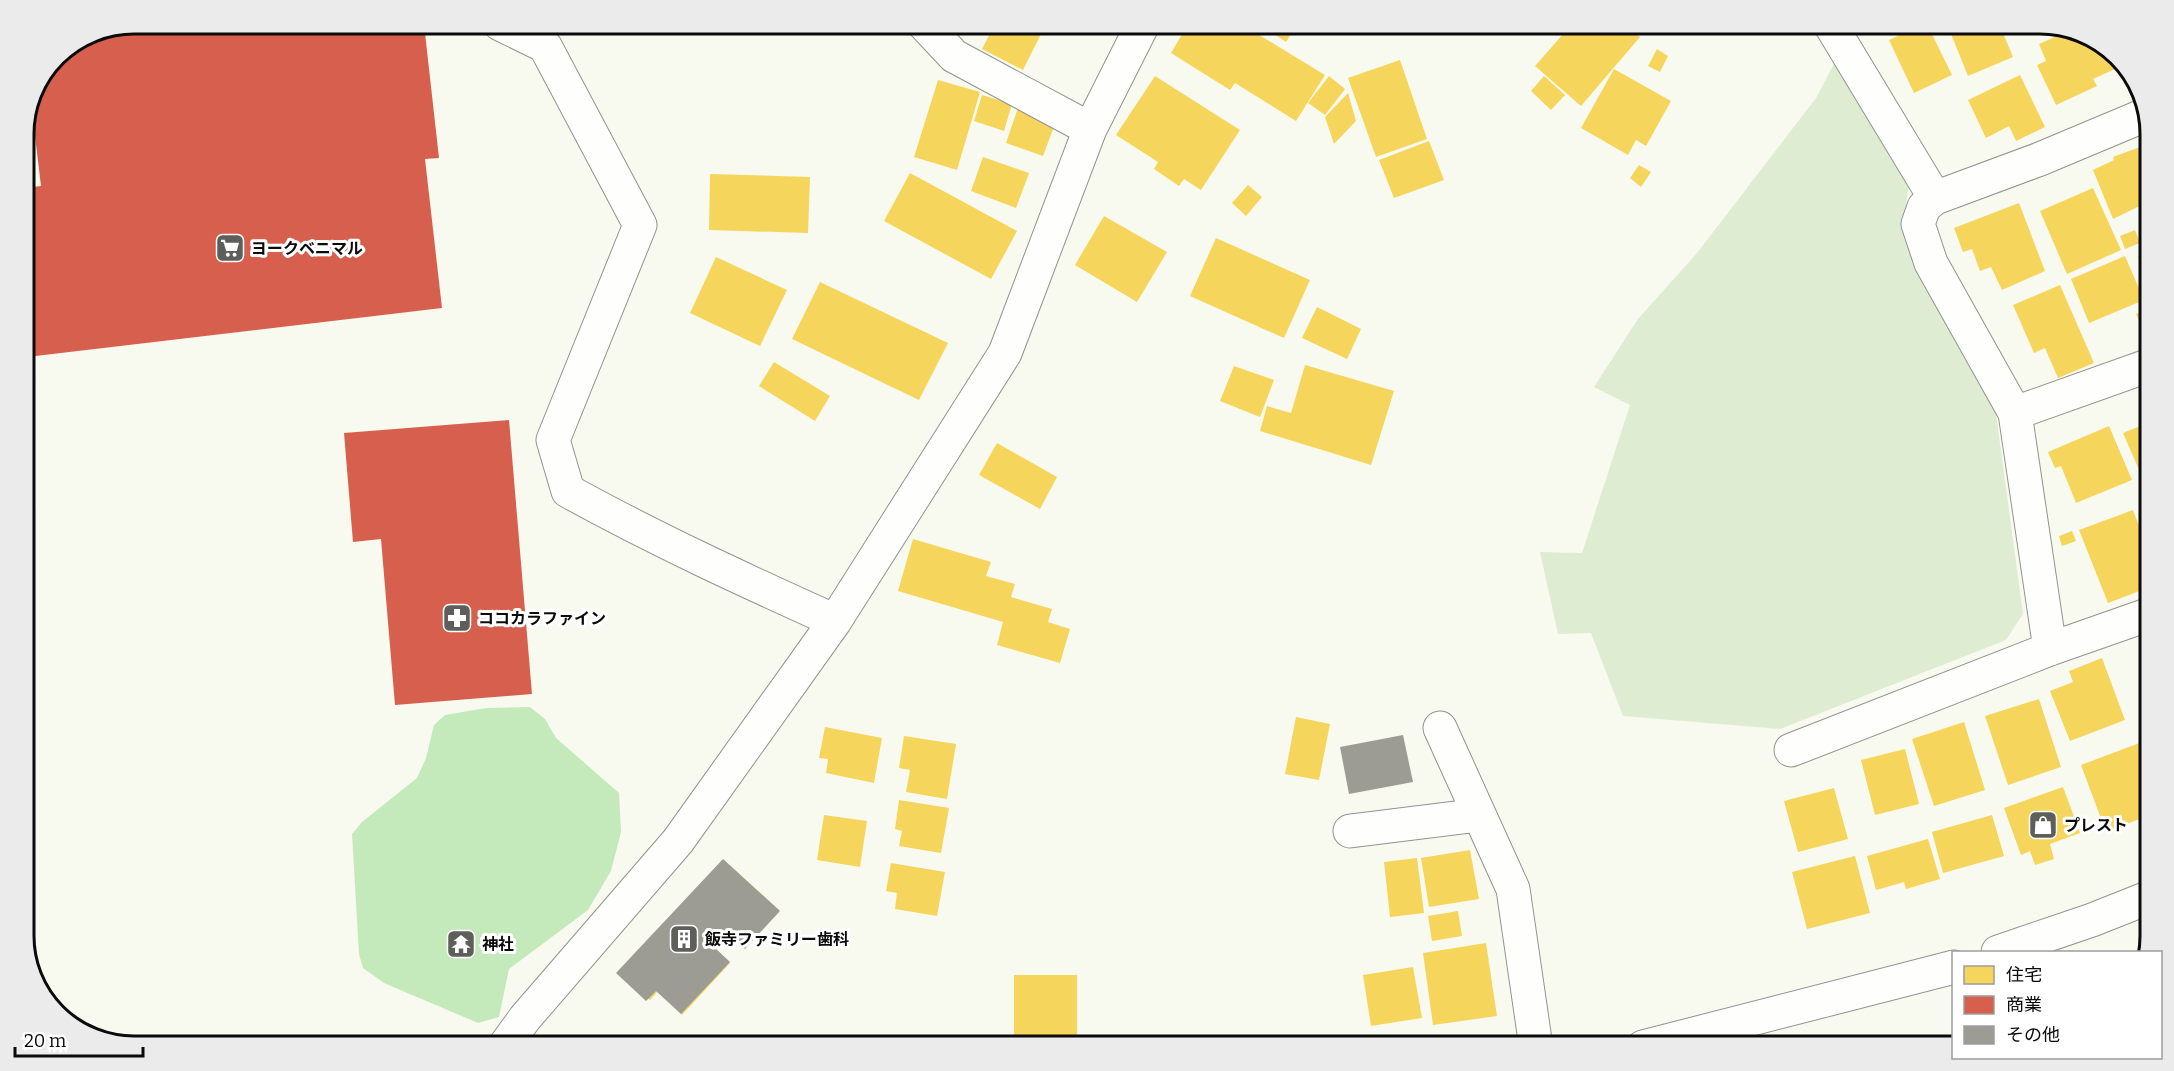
<svg xmlns="http://www.w3.org/2000/svg" width="2174" height="1071" font-family="Bitter,'Noto Sans JP',serif">
  <rect width="100%" height="100%" fill="#f8faef"/>
  <path fill="#c4eabb" d="M 530,707 L 545,719 L 556,738 L 619,793 L 621,832 L 611,871 L 588,910 L 509,969 L 499,1017 L 478,1023 L 384,983 L 363,968 L 359,954 L 352,834 L 362,822 L 417,778 L 426,758 L 434,725 L 445,715 L 486,708 Z"/>
  <path fill="#deecd2" d="M 1837,58 L 1909,185 L 1904,218 L 1995,406 L 2023,614 L 2006,640 L 1780,729 L 1623,716 L 1591,633 L 1558,634 L 1540,552 L 1582,553 L 1630,405 L 1594,387 L 1638,319 L 1697,253 L 1816,98 Z"/>
  <path fill="#f6d55c" d="M 995,24 L 1020,24 L 1041,34 L 1023,70 L 982,49 Z
    M 1173,24 L 1241,24 L 1325,75 L 1296,121 L 1235,83 L 1230,90 L 1171,53 L 1184,31 Z
    M 1259,24 L 1297,24 L 1286,42 Z
    M 1572,24 L 1625,24 L 1640,37 L 1581,106 L 1535,66 Z
    M 1923,24 L 1927,24 L 1952,75 L 1914,93 L 1889,40 Z
    M 1947,24 L 1989,24 L 1991,30 L 2000,26 L 2013,57 L 1968,76 Z
    M 2014,24 L 2037,24 L 2017,32 Z
    M 2068,31 L 2088,35 L 2122,66 L 2093,79 L 2097,86 L 2056,105 L 2037,65 L 2046,61 L 2039,44 Z
    M 1657,49 L 1668,56 L 1660,72 L 1648,66 Z
    M 1400,60 L 1427,139 L 1376,157 L 1348,78 Z
    M 1614,69 L 1671,101 L 1646,146 L 1636,140 L 1628,155 L 1581,128 Z
    M 2020,75 L 2045,127 L 2016,141 L 2009,126 L 1986,138 L 1968,100 Z
    M 1155,76 L 1240,130 L 1201,190 L 1184,179 L 1179,186 L 1154,169 L 1158,162 L 1116,135 Z
    M 1329,76 L 1345,89 L 1325,115 L 1308,103 Z
    M 1544,76 L 1565,95 L 1551,110 L 1531,91 Z
    M 938,80 L 980,92 L 957,170 L 914,157 Z
    M 1348,93 L 1356,121 L 1334,144 L 1325,117 Z
    M 982,95 L 1012,104 L 1004,131 L 974,121 Z
    M 1018,108 L 1056,121 L 1043,156 L 1006,143 Z
    M 1429,141 L 1444,180 L 1394,198 L 1379,160 Z
    M 2148,144 L 2150,148 L 2150,201 L 2113,219 L 2093,170 L 2114,160 L 2113,157 Z
    M 983,157 L 1029,173 L 1016,208 L 971,191 Z
    M 1639,165 L 1651,172 L 1641,187 L 1630,178 Z
    M 910,173 L 1017,231 L 991,279 L 884,221 Z
    M 710,174 L 810,177 L 808,233 L 709,230 Z
    M 1248,185 L 1262,197 L 1246,216 L 1232,203 Z
    M 2093,188 L 2121,250 L 2067,274 L 2040,211 Z
    M 2019,203 L 2045,271 L 2002,290 L 1991,267 L 1980,271 L 1972,249 L 1963,252 L 1954,228 Z
    M 1104,216 L 1167,252 L 1137,302 L 1075,265 Z
    M 2135,230 L 2140,243 L 2125,249 L 2120,236 Z
    M 1216,238 L 1310,280 L 1284,338 L 1190,296 Z
    M 2150,250 L 2150,281 L 2138,256 Z
    M 2125,256 L 2144,300 L 2089,323 L 2071,279 Z
    M 716,257 L 787,290 L 760,346 L 690,313 Z
    M 820,282 L 948,343 L 919,400 L 792,339 Z
    M 2060,285 L 2094,363 L 2058,378 L 2045,348 L 2034,353 L 2013,305 Z
    M 1317,307 L 1361,329 L 1347,359 L 1302,338 Z
    M 2146,309 L 2150,317 L 2150,326 L 2143,329 L 2136,314 Z
    M 774,362 L 830,396 L 815,421 L 759,386 Z
    M 1305,365 L 1394,391 L 1371,465 L 1260,431 L 1267,406 L 1291,413 Z
    M 1234,366 L 1274,380 L 1260,417 L 1220,401 Z
    M 2150,422 L 2150,495 L 2123,433 Z
    M 2109,426 L 2132,480 L 2076,503 L 2061,466 L 2055,468 L 2048,452 Z
    M 997,443 L 1057,477 L 1040,509 L 979,475 Z
    M 2133,510 L 2150,555 L 2150,587 L 2108,603 L 2079,530 Z
    M 2072,531 L 2076,541 L 2062,546 L 2059,536 Z
    M 913,539 L 991,562 L 986,576 L 1015,584 L 1011,597 L 1052,609 L 1048,622 L 1070,629 L 1060,663 L 997,645 L 1003,622 L 898,591 Z
    M 2102,658 L 2125,720 L 2070,741 L 2050,691 L 2073,682 L 2069,671 Z
    M 2150,661 L 2150,678 L 2144,664 Z
    M 2039,699 L 2061,767 L 2008,785 L 1985,716 Z
    M 1296,717 L 1330,724 L 1319,780 L 1285,774 Z
    M 1964,722 L 1985,790 L 1934,806 L 1912,739 Z
    M 825,727 L 882,738 L 874,783 L 826,773 L 828,759 L 819,758 Z
    M 904,736 L 956,744 L 947,799 L 906,792 L 910,770 L 899,768 Z
    M 2150,739 L 2150,815 L 2106,832 L 2081,765 Z
    M 1905,749 L 1919,804 L 1875,815 L 1861,760 Z
    M 2063,787 L 2080,833 L 2050,844 L 2054,859 L 2035,865 L 2030,851 L 2021,855 L 2004,808 Z
    M 1834,788 L 1848,839 L 1798,852 L 1784,801 Z
    M 899,800 L 949,808 L 941,853 L 899,846 L 902,831 L 895,829 Z
    M 824,815 L 867,821 L 860,867 L 817,860 Z
    M 1992,815 L 2004,856 L 1943,873 L 1932,832 Z
    M 1928,839 L 1940,879 L 1906,889 L 1904,882 L 1876,890 L 1867,856 Z
    M 1470,850 L 1479,899 L 1429,907 L 1421,858 Z
    M 1855,856 L 1870,913 L 1807,929 L 1792,872 Z
    M 1417,858 L 1424,913 L 1390,917 L 1384,862 Z
    M 724,860 L 779,910 L 744,949 L 729,934 L 715,949 L 730,963 L 682,1015 L 658,991 L 650,1000 L 620,973 Z
    M 891,863 L 945,872 L 937,916 L 895,909 L 897,893 L 886,891 Z
    M 1458,911 L 1462,936 L 1432,941 L 1428,916 Z
    M 1486,943 L 1497,1016 L 1433,1025 L 1423,953 Z
    M 1413,967 L 1422,1018 L 1371,1026 L 1363,975 Z
    M 1014,975 L 1077,975 L 1077,1045 L 1014,1045 Z"/>
  <path fill="#d6604d" d="M 135,24 L 424,24 L 439,158 L 425,159 L 442,308 L 27,357 L 24,334 L 24,188 L 41,186 L 32,111 L 57,56 L 93,32 Z
    M 509,420 L 532,694 L 395,705 L 381,539 L 353,542 L 344,433 Z"/>
  <path fill="#9c9c95" d="M 2150,510 L 2150,544 L 2139,514 Z
    M 1403,735 L 1413,782 L 1349,794 L 1340,747 Z
    M 723,859 L 780,911 L 745,949 L 726,932 L 713,946 L 730,962 L 681,1014 L 656,991 L 646,1001 L 616,973 Z"/>
  <g fill="none" stroke-linecap="round" stroke-linejoin="round">
    <g stroke="#92938e" stroke-width="35">
      <path id="minor" d="M 500,24 L 545,46 L 640,225 L 553,440 L 568,491 C 655,539 744,580 835,621
        M 924,24 L 954,56 L 1090,129
        M 1830,24 L 1935,198 L 1924,207 L 1918,224 L 1931,263 L 2015,413 L 2050,649
        M 1935,198 L 2040,159 L 2145,115
        M 2015,413 L 2150,365
        M 1440,728 L 1513,889 L 1536,1047
        M 1791,750 L 2050,649 L 2150,614
        M 1350,831 L 1479,815
        M 1998,952 L 2092,920 L 2150,897
        M 504,1047 L 525,1018 L 678,841 L 835,621 L 1005,353 L 1090,129 L 1143,24
        M 1643,1047 L 1954,967"/>
    </g>
    <use href="#minor" stroke="#fefefd" stroke-width="33"/>
  </g>
  <defs>
    <g id="supermarket-square" transform="scale(1.5)"><rect x="-9" y="-9" width="18" height="18" rx="4" fill="#5e5f5b" stroke="#fff"/><path d="M-6-5.5h2.5l.6 2H6L4.5 2H-2.5L-4.4-4H-6ZM-1.5 3.2a1.3 1.3 0 1 0 .1 0ZM3 3.2a1.3 1.3 0 1 0 .1 0Z" fill="#fff"/></g>
    <g id="pharmacy-square" transform="scale(1.5)"><rect x="-9" y="-9" width="18" height="18" rx="4" fill="#5e5f5b" stroke="#fff"/><path d="M-2-6h4v4h4v4h-4v4h-4v-4h-4v-4h4Z" fill="#fff"/></g>
    <g id="shop-square" transform="scale(1.5)"><rect x="-9" y="-9" width="18" height="18" rx="4" fill="#5e5f5b" stroke="#fff"/><path d="M-5-2.5h2.3a2.7 3.5 0 0 1 5.4 0H5L5.5 6h-11ZM-1.5-2.5h3a1.5 2.3 0 0 0-3 0Z" fill="#fff"/></g>
    <g id="building-square" transform="scale(1.5)"><rect x="-9" y="-9" width="18" height="18" rx="4" fill="#5e5f5b" stroke="#fff"/><path d="M-4-6H4V6H1V3H-1V6H-4ZM-2.5-4.3h1.7v1.8h-1.7ZM.8-4.3h1.7v1.8H.8ZM-2.5-1h1.7V.8h-1.7ZM.8-1h1.7V.8H.8Z" fill="#fff"/></g>
    <g id="temple-square" transform="scale(1.5)"><rect x="-9" y="-9" width="18" height="18" rx="4" fill="#5e5f5b" stroke="#fff"/><path d="M0-6L5-2H3V0L6.5 2.5H4V6H1.5V3h-3V6H-4V2.5H-6.5L-3 0V-2H-5Z" fill="#fff"/></g>
  </defs>
  <g fill-rule="evenodd">
    <use href="#supermarket-square" x="230" y="248"/>
    <use href="#pharmacy-square" x="457" y="618"/>
    <use href="#shop-square" x="2043" y="825"/>
    <use href="#building-square" x="684" y="939"/>
    <use href="#temple-square" x="461" y="944"/>
  </g>
  <g text-anchor="middle" stroke-width="6" stroke-linejoin="round" paint-order="stroke">
    <g font-size="16" font-weight="bold" fill="#0b0b0b" stroke="#fff" text-anchor="start">
      <text x="251" y="254">ヨークベニマル</text>
      <text x="478" y="624">ココカラファイン</text>
      <text x="2064" y="831">プレスト</text>
      <text x="705" y="945">飯寺ファミリー歯科</text>
      <text x="482" y="950">神社</text>
    </g>
  </g>
  <path d="M0 0H2174V1071H0ZM134 34H2040A100 100 0 0 1 2140 134V936A100 100 0 0 1 2040 1036H134A100 100 0 0 1 34 936V134A100 100 0 0 1 134 34Z" fill="#ebebeb" fill-rule="evenodd"/>
  <path fill="none" stroke="#0b0b0b" stroke-width="3" d="M134 34H2040A100 100 0 0 1 2140 134V936A100 100 0 0 1 2040 1036H134A100 100 0 0 1 34 936V134A100 100 0 0 1 134 34Z"/>
  <rect x="1952" y="951" width="210" height="108" fill="#ffffff" stroke="#9d9d9d" stroke-width="1.5"/>
  <rect x="1964" y="966" width="30" height="18" fill="#f6d55c" stroke="#9d9d9d" stroke-width="1.5"/>
  <text x="2006" y="981" font-size="18" fill="#0b0b0b">住宅</text>
  <rect x="1964" y="996" width="30" height="18" fill="#d6604d" stroke="#9d9d9d" stroke-width="1.5"/>
  <text x="2006" y="1011" font-size="18" fill="#0b0b0b">商業</text>
  <rect x="1964" y="1026" width="30" height="18" fill="#9c9c95" stroke="#9d9d9d" stroke-width="1.5"/>
  <text x="2006" y="1041" font-size="18" fill="#0b0b0b">その他</text>
  <path d="M15 1047v9h128v-9" fill="none" stroke="#0b0b0b" stroke-width="3"/>
  <text x="24" y="1047" font-size="18" fill="#0b0b0b" stroke="#ffffff" stroke-width="4.5" paint-order="stroke">20 m</text>
</svg>
